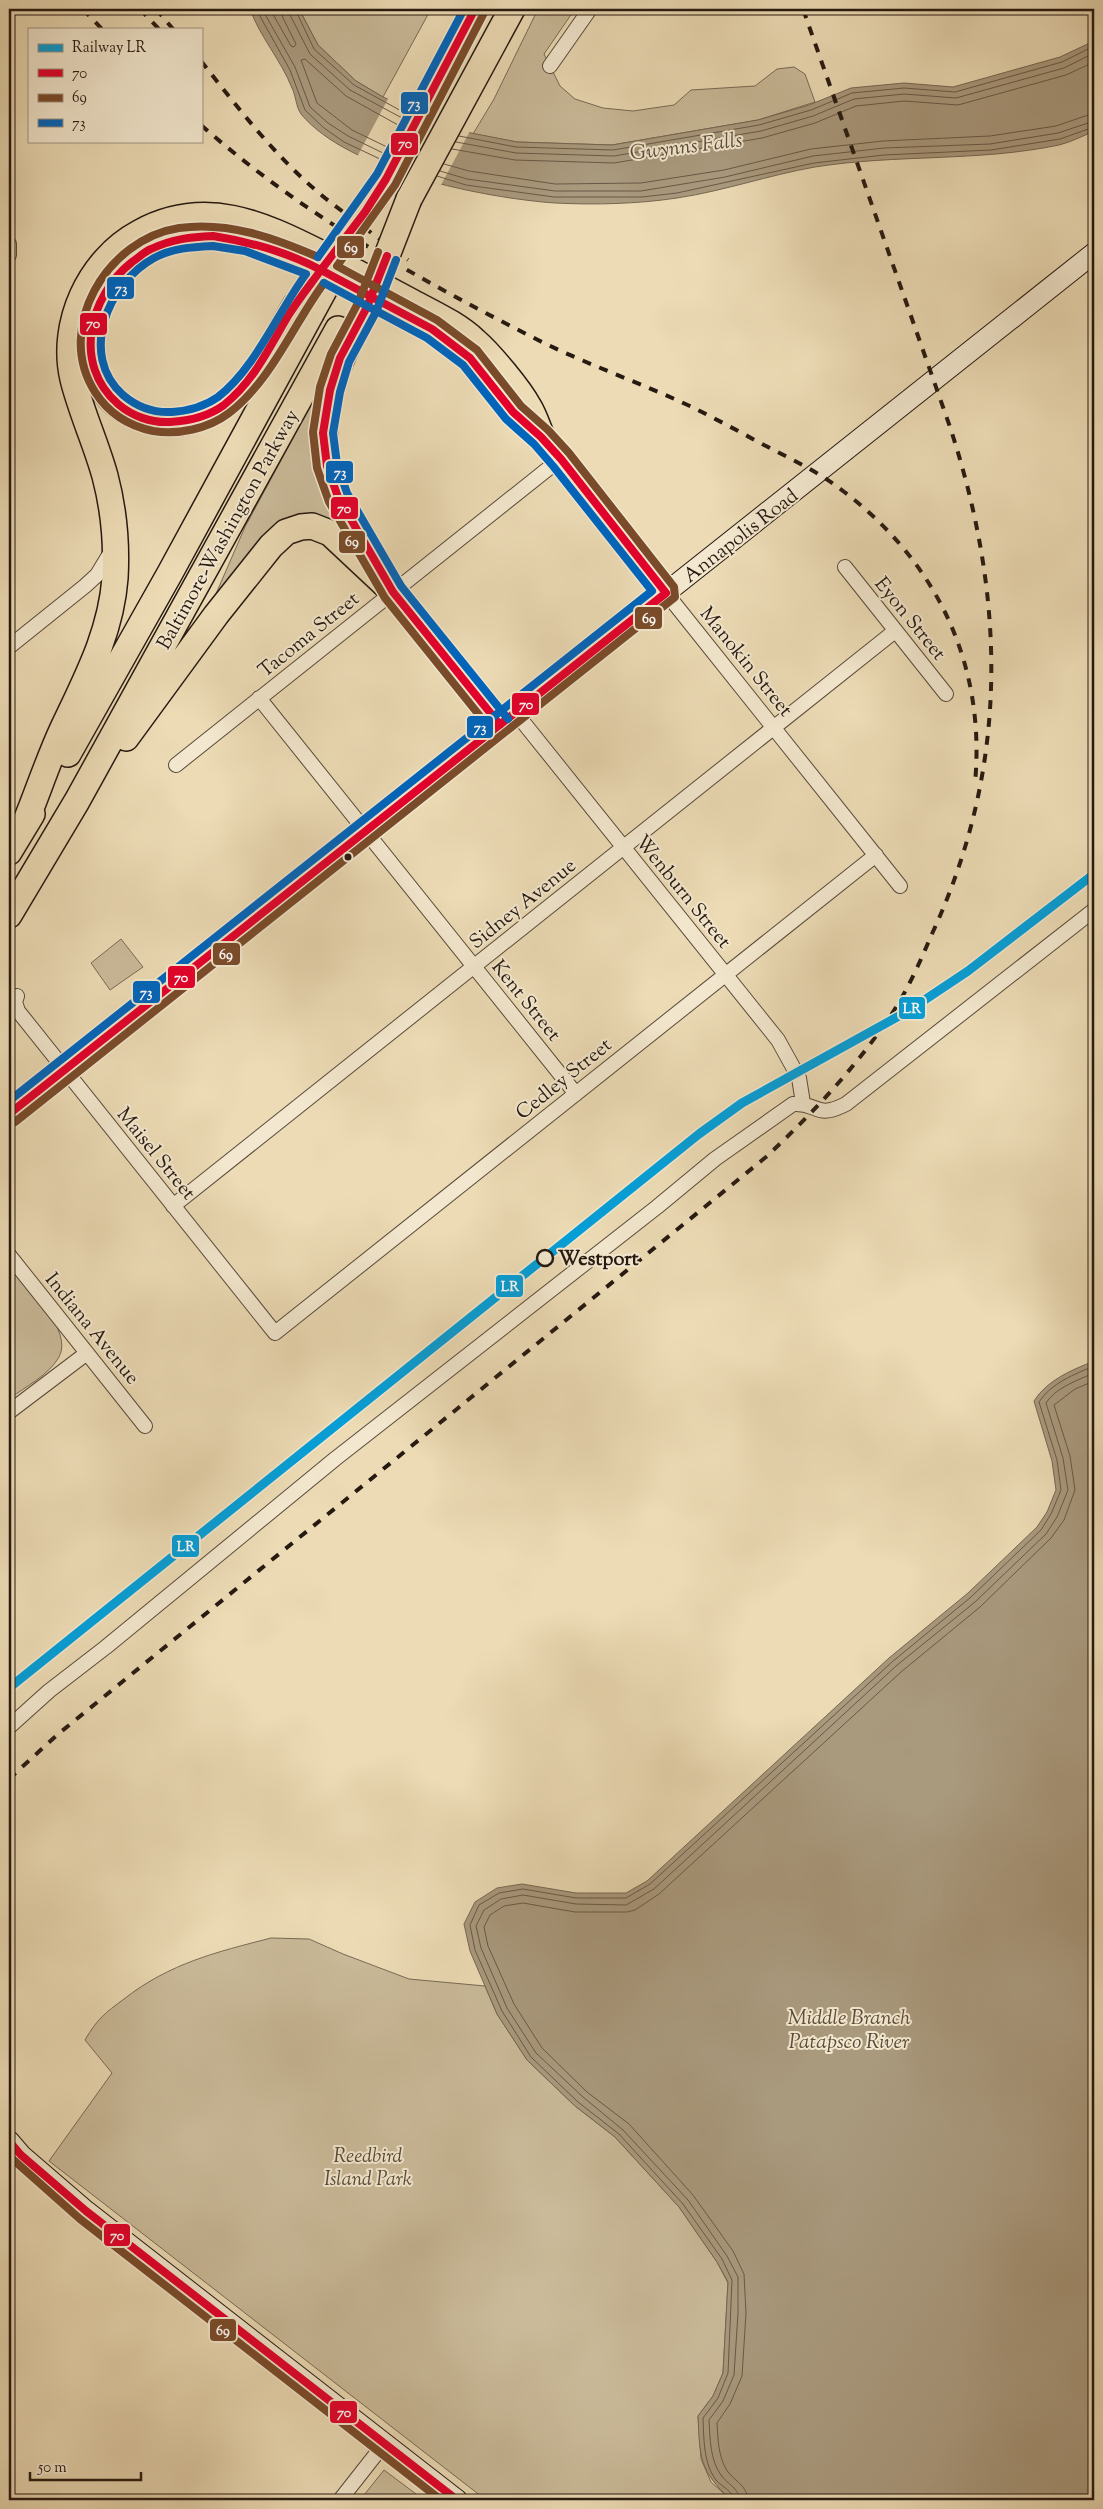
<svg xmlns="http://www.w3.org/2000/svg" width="1103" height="2509" font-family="'Sorts Mill Goudy',serif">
  <rect width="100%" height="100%" fill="#ecdbb5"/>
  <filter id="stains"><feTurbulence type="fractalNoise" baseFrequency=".004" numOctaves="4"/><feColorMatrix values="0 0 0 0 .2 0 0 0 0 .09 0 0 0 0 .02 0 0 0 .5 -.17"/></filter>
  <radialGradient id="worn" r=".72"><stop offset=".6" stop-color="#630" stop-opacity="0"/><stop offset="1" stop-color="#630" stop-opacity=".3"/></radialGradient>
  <path fill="#caba99" stroke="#786a55" d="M 299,9 L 431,9 L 383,97 L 356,81 L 318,45 Z
    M 538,9 L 575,9 L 544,54 L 560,86 L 575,99 L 603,108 L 633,111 L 674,105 L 691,90 L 755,86 L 777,69 L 794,67 L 805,74 L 815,102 L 758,120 L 612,145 L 517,142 L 473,134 L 494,99 Z
    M 326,377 L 318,405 L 354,538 L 317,517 L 215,596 L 245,527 Z
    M 121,939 L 143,967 L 110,990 L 91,963 Z
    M 9,1263 C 25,1284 74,1330 59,1357 C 49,1375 25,1387 9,1399 Z
    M 271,1938 L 309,1939 L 343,1954 L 409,1979 L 485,1986 L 497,2014 L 527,2060 L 575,2106 L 615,2137 L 679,2207 L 717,2262 L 728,2283 L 723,2373 L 713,2396 L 698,2416 L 701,2459 L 711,2482 L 731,2500 L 486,2500 L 49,2161 L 112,2073 L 85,2040 C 97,2019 105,2013 124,1999 C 170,1963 217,1952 271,1938 Z
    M 384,2470 L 424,2500 L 360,2500 Z"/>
  <path fill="#a9997d" stroke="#756652" d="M 250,9 L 299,9 L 318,45 L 356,81 L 383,97 L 456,130 L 517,142 L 612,145 L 758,120 L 809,105 L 851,88 L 904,83 L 953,87 L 1060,57 L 1094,41 L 1094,131 C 1083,136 1071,142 1059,145 C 978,162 896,154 815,167 C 769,175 724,191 677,198 C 637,204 595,205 555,203 C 484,198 348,171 301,114 C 296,107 296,96 292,88 C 281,60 260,37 250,9 Z
    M 1094,1361 L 1094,2500 L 731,2500 C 699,2470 700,2458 698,2416 L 713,2396 L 723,2373 L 728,2282 L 717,2262 L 679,2207 L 615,2137 L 575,2106 L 527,2060 L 497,2014 L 470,1951 L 464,1924 L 475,1902 L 497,1888 L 522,1884 L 576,1893 L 626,1893 L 647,1881 L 889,1658 L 968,1593 L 1037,1527 L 1047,1512 L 1056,1490 L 1052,1461 L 1034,1401 C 1047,1380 1072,1370 1094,1361 Z"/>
  <path fill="#ecdbb5" d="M 389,97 L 430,117 L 470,131 L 441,185 L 403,175 L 357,157 Z"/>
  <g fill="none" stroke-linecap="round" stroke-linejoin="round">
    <path stroke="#685947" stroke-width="1" d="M 256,9 L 290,70 L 305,110 L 324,128 L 344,142 L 380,159
      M 262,9 L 295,67 L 310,107 L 328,123 L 348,136 L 383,153
      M 270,9 L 291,46 L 294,47 L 296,44 L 283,18 L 281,9
      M 289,9 L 290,15 L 310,54 L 350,90 L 402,118
      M 295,9 L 314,49 L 354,85 L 405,113
      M 459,136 L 516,147 L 613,150 L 759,125 L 811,110 L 852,93 L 904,88 L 955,92 L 1062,62 L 1094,46
      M 456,142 L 516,153 L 614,156 L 761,131 L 813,116 L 854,99 L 904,94 L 956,98 L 1064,68 L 1094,53
      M 387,147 L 352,130 L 317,103 L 301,60 L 305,59 L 346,96 L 398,125
      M 452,149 L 515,160 L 614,163 L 762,138 L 815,123 L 856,106 L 904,101 L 958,105 L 1066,75 L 1094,62
      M 444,164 L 469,171 L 555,184 L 641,183 L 724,170 L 811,149 L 883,141 L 990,136 L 1056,126 L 1094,113
      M 440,171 L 467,179 L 555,191 L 641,191 L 725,177 L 813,156 L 884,148 L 990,144 L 1058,133 L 1094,121
      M 437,176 L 466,185 L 554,197 L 642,197 L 677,193 L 814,163 L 884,155 L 991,150 L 1060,139 L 1094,127
      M 734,2500 C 733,2491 722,2487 716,2480 C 703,2463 704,2438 703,2418 L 718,2398 L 728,2373 L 732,2280 L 722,2259 L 683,2204 L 619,2134 L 578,2102 L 531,2057 L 502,2011 L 475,1950 L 470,1925 L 479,1905 L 499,1893 L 523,1889 L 576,1898 L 626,1898 L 650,1884 L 892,1662 L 971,1597 L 1041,1530 L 1051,1514 L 1061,1490 L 1057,1460 L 1039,1402 C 1051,1383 1075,1374 1094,1366
      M 740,2500 C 739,2488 727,2484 721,2475 C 710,2460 710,2438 709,2420 L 723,2401 L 734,2375 L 738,2313 L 738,2277 L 727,2256 L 688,2200 L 623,2130 L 583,2097 L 536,2053 L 507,2008 L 481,1948 L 476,1926 L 484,1910 L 501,1899 L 523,1895 L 576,1904 L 626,1905 L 654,1889 L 896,1666 L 975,1602 L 1046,1534 L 1057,1517 L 1068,1490 L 1063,1458 L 1046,1403 C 1055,1388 1078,1380 1094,1373
      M 748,2500 C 747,2484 733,2481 726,2469 C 718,2454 718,2439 717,2423 L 730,2404 L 742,2376 L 746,2313 L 744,2274 L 733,2251 L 693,2195 L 629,2124 L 587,2092 L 542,2048 L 514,2004 L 488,1946 L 484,1927 L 490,1915 L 504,1906 L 523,1903 L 575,1912 L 627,1912 L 635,1910 L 659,1894 L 901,1672 L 980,1607 L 1051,1538 L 1064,1520 L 1075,1490 L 1070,1456 L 1054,1405 L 1075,1389 L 1094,1381"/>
    <g stroke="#584a3a" stroke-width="16">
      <path id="minor" d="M 550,66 L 590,9
        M 9,244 L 9,255
        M 845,567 L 946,694
        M 666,593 L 900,886
        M 9,647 L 85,586 L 97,575 L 111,552
        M 259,698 L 576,1094
        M 515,712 L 778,1040 L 799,1078 L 803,1103
        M 176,765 L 559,460
        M 17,996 L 15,1002 L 18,1011 L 275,1333 L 876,855
        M 173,1206 L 895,631
        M 9,1255 L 145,1426
        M 9,1412 L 87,1353
        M 9,1727 L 49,1691 L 106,1647 L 335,1459 L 657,1207 L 715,1159 L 793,1104 C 818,1102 815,1120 846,1104 L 1094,910
        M 340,2500 L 384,2444"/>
    </g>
    <g stroke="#584a3a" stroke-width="20">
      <path id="tertiary" d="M 543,439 L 666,593
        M 393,592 L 500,725"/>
    </g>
    <g stroke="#261911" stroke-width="22">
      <path id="secondary" d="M 9,1114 L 1094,253
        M 9,2141 L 21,2155 L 86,2211 L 457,2500"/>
    </g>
    <g stroke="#261911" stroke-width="28">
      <path id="motorway" d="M 375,198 L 475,9
        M 409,199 L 512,9
        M 292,257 C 262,246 232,234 200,235 C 90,235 42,402 158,422 C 187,427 217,414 237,394 C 262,369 278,335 295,306
        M 352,337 C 325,387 314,442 337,496 C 348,520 365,542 378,566
        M 126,738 L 216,615 L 271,546 L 286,532 L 301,527 L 312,526 L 330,533 L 393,592
        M 68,754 L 170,573 L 311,314
        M 23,828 C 37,795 48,760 63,728 C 86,679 111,633 115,578 C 117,543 114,510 105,476 C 96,443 81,412 73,379 C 60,324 89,260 139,233 C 204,197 261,223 322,254 C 352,270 382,286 412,302 C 434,314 457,324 475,341 C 491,355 519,389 529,407 C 535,417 538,428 543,439
        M 9,852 L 32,814
        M 9,915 L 77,801 L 338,329"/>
    </g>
    <use href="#minor" stroke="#f3e8cf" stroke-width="14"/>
    <use href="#tertiary" stroke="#f3e8cf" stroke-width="18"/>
    <use href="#secondary" stroke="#f3e8cf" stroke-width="20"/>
    <use href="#motorway" stroke="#ecdbb5" stroke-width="25"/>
    <path stroke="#261911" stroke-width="4" stroke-dasharray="9 9" stroke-linecap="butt" d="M 83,9 L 102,29
      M 140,9 L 159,29
      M 156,9 L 173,29
      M 201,61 C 239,109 277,159 325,198 C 352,219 380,239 408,260
      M 201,125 C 303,215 418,279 538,340 C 588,365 641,383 692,407 C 716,419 740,432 764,445 C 791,459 819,472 843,491 C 937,562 986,665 975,783
      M 9,1779 L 57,1735 L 766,1157 C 814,1112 857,1066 893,1012 C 908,989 920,962 931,936 C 1009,769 1007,601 950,427 L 803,9"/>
    <g stroke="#261911" stroke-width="28" stroke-linecap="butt">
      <path id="motorway-bridge" d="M 295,306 L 375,198
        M 311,314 L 329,281
        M 352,337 L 367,307 L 409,199"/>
    </g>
    <use href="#motorway-bridge" stroke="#ecdbb5" stroke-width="25"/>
    <g stroke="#f3e8cf" stroke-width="11">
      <path id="bus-1" d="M 213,236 C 251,242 287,252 321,270 C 310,285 298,300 288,316 C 269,348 254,381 224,405 C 209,416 189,421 170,422 C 151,423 132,416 118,404 C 72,364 89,296 132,262 C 138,258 144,252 151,249 C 172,239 191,237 213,236 Z
        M 387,256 L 367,307 L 340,358 L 330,390 L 323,433 L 327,466 L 338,497 L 393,592 L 500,725
        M 321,270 L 365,212 L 386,179 L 475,9
        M 9,1114 L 666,593 L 561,459 L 541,437 L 513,412 L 470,358 L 432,329 L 321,270
        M 9,2141 L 21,2155 L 86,2211 L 457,2500"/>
    </g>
    <g stroke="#f3e8cf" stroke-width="11">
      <path id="bus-2" d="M 378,252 L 358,303 L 331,354 L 320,387 L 313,432 L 317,468 L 329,502 L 385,598 L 492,731
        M 318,257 C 274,238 228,221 179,228 C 107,239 54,328 95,392 C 109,414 129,426 153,431 C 178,435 208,429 229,413 C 271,381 293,325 324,283
        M 15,1122 L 675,597 L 674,587 L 569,453 L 548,430 L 521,406 L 477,350 L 437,320 L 337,266 L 395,185 L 484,13
        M 9,2156 L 80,2219 L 441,2500"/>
    </g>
    <g stroke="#f3e8cf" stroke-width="11">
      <path id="bus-3" d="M 213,246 L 245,251 L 306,274 C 278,312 255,369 218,397 C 205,406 188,411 172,412 C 153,413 137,407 123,395 C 78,355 108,283 154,258 C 172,248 193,247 213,246 Z
        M 318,257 L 377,174 L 464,9
        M 396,260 L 376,312 L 349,362 L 340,392 L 333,433 L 337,464 L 347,493 L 401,586 L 508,719
        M 9,1101 L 652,591 L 553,466 L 534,444 L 506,419 L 463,365 L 427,338 L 324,283"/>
    </g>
    <use href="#bus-1" stroke="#e4002b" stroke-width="8"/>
    <use href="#bus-2" stroke="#7a4b2a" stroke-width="8"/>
    <use href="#bus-3" stroke="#0065bd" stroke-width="8"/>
    <g stroke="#f3e8cf" stroke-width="12">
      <path id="rail-1" d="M 9,1688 L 699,1134 L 742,1103 L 908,1011 L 968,971 L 1094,874"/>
    </g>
    <use href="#rail-1" stroke="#049fd9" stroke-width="9"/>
  </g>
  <circle fill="#261911" stroke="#f3e8cf" stroke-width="2" cx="348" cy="857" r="4.5"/>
  <circle fill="#f3e8cf" stroke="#261911" stroke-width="2.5" cx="545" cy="1258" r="8"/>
  <g text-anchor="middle" stroke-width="4" stroke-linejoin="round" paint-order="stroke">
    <g font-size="20" fill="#261911" stroke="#f3e8cf">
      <text transform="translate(227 529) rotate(-61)" y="7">Baltimore-Washington Parkway</text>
      <text transform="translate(740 535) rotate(-38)" y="7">Annapolis Road</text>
      <text transform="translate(911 618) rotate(51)" y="7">Eyon Street</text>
      <text transform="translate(308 634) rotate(-39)" y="7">Tacoma Street</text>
      <text transform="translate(747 661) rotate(51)" y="7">Manokin Street</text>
      <text transform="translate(684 891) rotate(51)" y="7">Wenburn Street</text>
      <text transform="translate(522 903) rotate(-39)" y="7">Sidney Avenue</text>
      <text transform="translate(527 1000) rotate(51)" y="7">Kent Street</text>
      <text transform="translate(563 1078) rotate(-39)" y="7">Cedley Street</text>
      <text transform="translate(157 1153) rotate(51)" y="7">Maisel Street</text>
      <text transform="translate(93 1328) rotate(51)" y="7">Indiana Avenue</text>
    </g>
    <g font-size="20" font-weight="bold" fill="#261911" stroke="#f3e8cf" text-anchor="start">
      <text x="558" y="1265">Westport</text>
    </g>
    <g font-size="20" font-style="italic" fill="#57493a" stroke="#f3e8cf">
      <text x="368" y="2162">Reedbird<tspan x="368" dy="23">Island Park</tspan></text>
    </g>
    <g font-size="21" font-style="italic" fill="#5a4c3c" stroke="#f3e8cf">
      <text transform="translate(686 146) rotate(-7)" y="7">Gwynns Falls</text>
      <text x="849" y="2024">Middle Branch<tspan x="849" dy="24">Patapsco River</tspan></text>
    </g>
  </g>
  <g stroke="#f3e8cf" stroke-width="2">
    <rect x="400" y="91" width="29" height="24" rx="5" fill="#0065bd"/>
    <rect x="390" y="132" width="29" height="24" rx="5" fill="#e4002b"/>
    <rect x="336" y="235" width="29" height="24" rx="5" fill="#7a4b2a"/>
    <rect x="106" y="276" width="29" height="24" rx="5" fill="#0065bd"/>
    <rect x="79" y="312" width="29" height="24" rx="5" fill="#e4002b"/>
    <rect x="325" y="460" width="29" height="24" rx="5" fill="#0065bd"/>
    <rect x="330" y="496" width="29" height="24" rx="5" fill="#e4002b"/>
    <rect x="338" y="530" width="28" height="24" rx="5" fill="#7a4b2a"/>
    <rect x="634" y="606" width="29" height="24" rx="5" fill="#7a4b2a"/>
    <rect x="511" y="692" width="29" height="24" rx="5" fill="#e4002b"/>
    <rect x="466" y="715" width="28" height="24" rx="5" fill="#0065bd"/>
    <rect x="212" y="942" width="29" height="24" rx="5" fill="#7a4b2a"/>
    <rect x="167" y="965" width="29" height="24" rx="5" fill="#e4002b"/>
    <rect x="132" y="980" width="29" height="24" rx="5" fill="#0065bd"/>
    <rect x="898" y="996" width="28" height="24" rx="5" fill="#049fd9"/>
    <rect x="495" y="1274" width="29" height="24" rx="5" fill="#049fd9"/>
    <rect x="171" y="1534" width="29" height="24" rx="5" fill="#049fd9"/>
    <rect x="103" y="2223" width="28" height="24" rx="5" fill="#e4002b"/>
    <rect x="209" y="2318" width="28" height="24" rx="5" fill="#7a4b2a"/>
    <rect x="329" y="2400" width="29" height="24" rx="5" fill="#e4002b"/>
  </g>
  <g font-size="14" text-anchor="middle" font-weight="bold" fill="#fff">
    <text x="414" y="108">73</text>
    <text x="405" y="148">70</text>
    <text x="351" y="252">69</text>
    <text x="121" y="293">73</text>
    <text x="93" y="328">70</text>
    <text x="340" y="477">73</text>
    <text x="344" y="513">70</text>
    <text x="352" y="546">69</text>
    <text x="649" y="623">69</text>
    <text x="526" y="709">70</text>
    <text x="480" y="732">73</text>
    <text x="226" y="959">69</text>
    <text x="181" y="982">70</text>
    <text x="146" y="997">73</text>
    <text x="912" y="1013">LR</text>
    <text x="510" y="1291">LR</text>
    <text x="186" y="1551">LR</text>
    <text x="117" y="2240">70</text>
    <text x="223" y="2335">69</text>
    <text x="344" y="2417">70</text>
  </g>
  <rect width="1103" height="2509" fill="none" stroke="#ecdbb5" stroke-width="30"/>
  <rect x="10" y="10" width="1083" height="2489" fill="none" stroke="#261911" stroke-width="2.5"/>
  <rect x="15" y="15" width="1073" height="2479" fill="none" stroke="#261911"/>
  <rect x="28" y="28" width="175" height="115" fill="#f3e8cf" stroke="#a19583"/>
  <rect x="38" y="44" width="25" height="8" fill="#049fd9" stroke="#a19583"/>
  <text x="72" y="52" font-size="15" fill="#261911">Railway LR</text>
  <rect x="38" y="69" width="25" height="8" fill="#e4002b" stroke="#a19583"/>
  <text x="72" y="78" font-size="15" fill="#261911">70</text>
  <rect x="38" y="94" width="25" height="8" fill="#7a4b2a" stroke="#a19583"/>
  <text x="72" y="102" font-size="15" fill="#261911">69</text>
  <rect x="38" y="119" width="25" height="8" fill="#0065bd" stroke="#a19583"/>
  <text x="72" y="128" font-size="15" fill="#261911">73</text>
  <path d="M30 2472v8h111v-8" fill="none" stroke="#261911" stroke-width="2.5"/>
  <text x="38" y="2472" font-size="15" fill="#261911" stroke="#f3e8cf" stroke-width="4" paint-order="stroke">50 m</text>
  <rect width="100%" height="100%" filter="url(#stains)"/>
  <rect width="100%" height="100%" fill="url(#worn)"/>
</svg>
